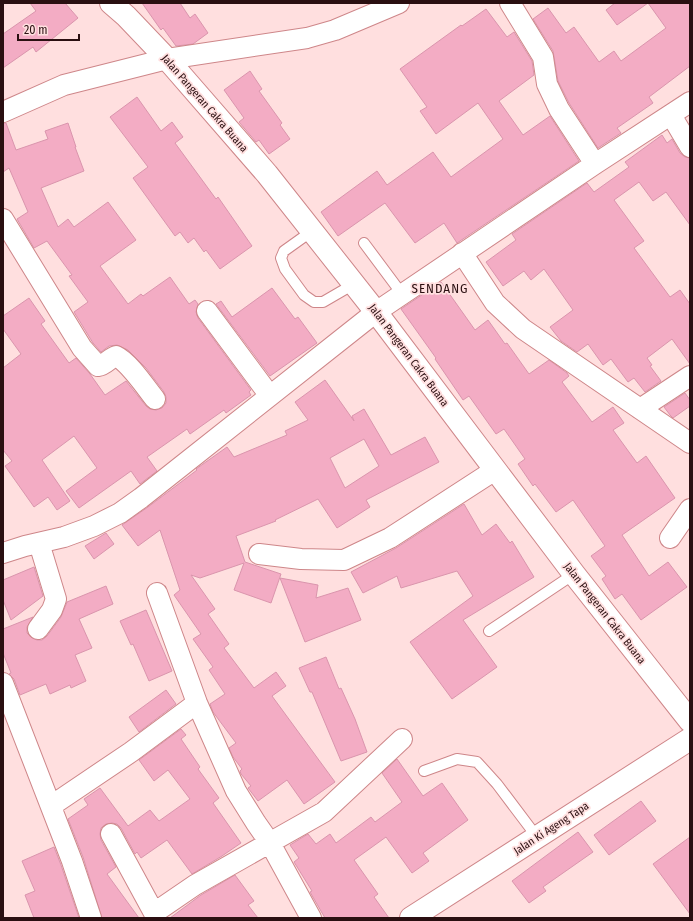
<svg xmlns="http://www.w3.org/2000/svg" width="693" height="921" font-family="'Fira Sans Condensed',sans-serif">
  <rect width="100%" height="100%" fill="#ffdfdf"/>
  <path fill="#f3acc4" stroke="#da95ad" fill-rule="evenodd" d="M 30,3 L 65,3 L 78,18 L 36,52 L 33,47 L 3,68 L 3,34 L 36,11 Z
    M 142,3 L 180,3 L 190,18 L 195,14 L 208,33 L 193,44 L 176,46 L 163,28 L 161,30 Z
    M 615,3 L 648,3 L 617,25 L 606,10 Z
    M 648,3 L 690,3 L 690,66 L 649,97 L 653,103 L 617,128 L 621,133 L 598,148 L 569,103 L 558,81 L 553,51 L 533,19 L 548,8 L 566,33 L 574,27 L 599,62 L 614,51 L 621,61 L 666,28 Z
    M 486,9 L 507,37 L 514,32 L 532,61 L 534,75 L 499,101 L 523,135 L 550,116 L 579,161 L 457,243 L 444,223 L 415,243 L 385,203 L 338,236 L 321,212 L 377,171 L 387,185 L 433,152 L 451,177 L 503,139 L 478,103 L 436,134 L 420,111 L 427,107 L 400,69 L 461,25 L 462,26 Z
    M 250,71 L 262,89 L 259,91 L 282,123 L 280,125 L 290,139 L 269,154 L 259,140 L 256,142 L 239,122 L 244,118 L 224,90 Z
    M 137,97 L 161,131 L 172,122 L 183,137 L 175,143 L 216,199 L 218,197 L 252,246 L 220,269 L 206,250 L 204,252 L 194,238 L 188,243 L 180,232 L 175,236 L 133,178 L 148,167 L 110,117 Z
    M 3,123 L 6,123 L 16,150 L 48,139 L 45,131 L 68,123 L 76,147 L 75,147 L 84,171 L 41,188 L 58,227 L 68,219 L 74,227 L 108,202 L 136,240 L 100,266 L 128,304 L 141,294 L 143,296 L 170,277 L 189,304 L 195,300 L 198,304 L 196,312 L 198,318 L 251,390 L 249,392 L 251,395 L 226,413 L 224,410 L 190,434 L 187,429 L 147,457 L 157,471 L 140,484 L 131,471 L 79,508 L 66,491 L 97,468 L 74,436 L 42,460 L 70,501 L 57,510 L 48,497 L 34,507 L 5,466 L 12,461 L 3,450 L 3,368 L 21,354 L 3,329 L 3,316 L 29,298 L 45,321 L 41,324 L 69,363 L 76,358 L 90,374 L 105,395 L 126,381 L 146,406 L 150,409 L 156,410 L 162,408 L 166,403 L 166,397 L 164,392 L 146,368 L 128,350 L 117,345 L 109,346 L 101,352 L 93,343 L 74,312 L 88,302 L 69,276 L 72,275 L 47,241 L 34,248 L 17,219 L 28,212 L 9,168 L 3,172 Z
    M 662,135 L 667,143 L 672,139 L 680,153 L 685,157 L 690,158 L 690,225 L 666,192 L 653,201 L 639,182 L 614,200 L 644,241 L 634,248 L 670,297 L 680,290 L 690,304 L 690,364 L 672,339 L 647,358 L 652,365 L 650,366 L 661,381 L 645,392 L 634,378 L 628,382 L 611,359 L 603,365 L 588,344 L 577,352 L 561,341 L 550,327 L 573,310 L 544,269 L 531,280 L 524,271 L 503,286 L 486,262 L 516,240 L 512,234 L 587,183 L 594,192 L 629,167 L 625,162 Z
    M 441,282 L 475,330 L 488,320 L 505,344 L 507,343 L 529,374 L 549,360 L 567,373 L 569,376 L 562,382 L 592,422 L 613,407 L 624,423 L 613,430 L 637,463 L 646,456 L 675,498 L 622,535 L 649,576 L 668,562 L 687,587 L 641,620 L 622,594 L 615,599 L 602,579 L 606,576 L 591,556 L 605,546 L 573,500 L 556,512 L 535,484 L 533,486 L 518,464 L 525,459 L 504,429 L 496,434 L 469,396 L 463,400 L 435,359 L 436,358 L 401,309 Z
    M 272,288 L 295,319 L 298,317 L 317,343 L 270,376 L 216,304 L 221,301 L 232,317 Z
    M 325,380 L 354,421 L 352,416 L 364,409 L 391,455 L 425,437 L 439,462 L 366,500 L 370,507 L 337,528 L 318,499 L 275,520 L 276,521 L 236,536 L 245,562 L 281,574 L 271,603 L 234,590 L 244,563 L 200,578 L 191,575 L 215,609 L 208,614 L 229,644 L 224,648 L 254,688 L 276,672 L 286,686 L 272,696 L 335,782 L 304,804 L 287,780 L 258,801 L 248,788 L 251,786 L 241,774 L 240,771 L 242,769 L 233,757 L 229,748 L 236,743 L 213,712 L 210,704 L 225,694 L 209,670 L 213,667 L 193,639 L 201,634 L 174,595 L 180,590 L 160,530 L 138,546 L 122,525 L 148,507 L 197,470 L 196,469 L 227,447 L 234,457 L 287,435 L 285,431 L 308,420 L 295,402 ZM 364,439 L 379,466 L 345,488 L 330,458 Z
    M 685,393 L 690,400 L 690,406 L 673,418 L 670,415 L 664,407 Z
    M 464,504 L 482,535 L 496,524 L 510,543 L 512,541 L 534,577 L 463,620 L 497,667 L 452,699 L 410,642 L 473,596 L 457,571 L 401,588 L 397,576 L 363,593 L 351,572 L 396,548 Z
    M 106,533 L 114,544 L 94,559 L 85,546 Z
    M 34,567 L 43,596 L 11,620 L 3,600 L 3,580 Z
    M 280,578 L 318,585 L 316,598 L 348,588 L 361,620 L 305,642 Z
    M 106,586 L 113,604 L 79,619 L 92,648 L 75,655 L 86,681 L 71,688 L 70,685 L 50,694 L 46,684 L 20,695 L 14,679 L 9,674 L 11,673 L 3,653 L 3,629 L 33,617 L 27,627 L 27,633 L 32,638 L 37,640 L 42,640 L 47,636 L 61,617 L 67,602 Z
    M 146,610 L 172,671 L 149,681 L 133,644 L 131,645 L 120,621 Z
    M 326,657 L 339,689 L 341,688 L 355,719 L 367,752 L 341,761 L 312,692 L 310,692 L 299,668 Z
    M 166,690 L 176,704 L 139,732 L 129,717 Z
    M 181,729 L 186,735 L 181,739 L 200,767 L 198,769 L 219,798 L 213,803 L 241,843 L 222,856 L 192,874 L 167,840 L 141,858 L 137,852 L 135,854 L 121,828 L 117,824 L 112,823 L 106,824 L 101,828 L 100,834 L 101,840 L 116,867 L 107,874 L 139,918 L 102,918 L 83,857 L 68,819 L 88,805 L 84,799 L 100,788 L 128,826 L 150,810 L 159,821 L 190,799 L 168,770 L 154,781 L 139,760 Z
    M 397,759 L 423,796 L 442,783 L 468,820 L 423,853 L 429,861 L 412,873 L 386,837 L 354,860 L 378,894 L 374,897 L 389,918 L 325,918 L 310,892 L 312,891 L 294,862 L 299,858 L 290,845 L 308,834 L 316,844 L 330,834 L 336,843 L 371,817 L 375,822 L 402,802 L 382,773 Z
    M 641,801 L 656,821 L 609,855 L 594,835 Z
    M 578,832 L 593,852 L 543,887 L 546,891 L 529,903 L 512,881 Z
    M 690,837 L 690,914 L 653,864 Z
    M 54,847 L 61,865 L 79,918 L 34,918 L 25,895 L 35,891 L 22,861 Z
    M 235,875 L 254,901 L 248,905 L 258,918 L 170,918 L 201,895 Z"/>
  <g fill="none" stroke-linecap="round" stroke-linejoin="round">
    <g stroke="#ce8689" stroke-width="12">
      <path id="lane" d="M 312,231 L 284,251 L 281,258 L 285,269 L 304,295 L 314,302 L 323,302 L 354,284
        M 364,243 L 402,294
        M 489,631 L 574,574
        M 424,771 L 457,759 L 477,762 L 497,784 L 537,837"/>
    </g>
    <g stroke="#ce8689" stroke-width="22">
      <path id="street" d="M 510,3 L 543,57 L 547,84 L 559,109 L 595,164
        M 3,112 L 64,85 L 167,59 L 307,38 L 335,30 L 399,3
        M 671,115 L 690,147
        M 3,219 L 82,348 L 98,366 C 106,365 109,358 116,356 C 129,362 146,388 155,399
        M 462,253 L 495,303 L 523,329 L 690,443
        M 207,311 L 270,396
        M 640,409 L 690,376
        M 670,538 L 690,509
        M 3,553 L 25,546 L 64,537 L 94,526 L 120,513 L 141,498 L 376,312 L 595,164 L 690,102
        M 259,554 L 301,559 L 344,560 L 390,538 L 495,470
        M 157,593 L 197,703 L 236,791 L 256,823 L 270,843 L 311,918
        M 38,629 L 52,610 L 56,599 L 39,543
        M 3,683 L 72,861 L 91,918
        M 51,806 L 131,752 L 197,703
        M 111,834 L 154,913 L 195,885 L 324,812 L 402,739"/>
    </g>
    <g stroke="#ce8689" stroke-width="24">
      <path id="secondary" d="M 411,918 L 690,739"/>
    </g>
    <g stroke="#ce8689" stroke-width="24">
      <path id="primary" d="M 111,3 L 126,16 L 167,59 L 267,174 L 376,312 L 574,574 L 690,721"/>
    </g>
    <use href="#lane" stroke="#fff" stroke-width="10"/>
    <use href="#street" stroke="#fff" stroke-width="20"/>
    <use href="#secondary" stroke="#fff" stroke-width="22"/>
    <use href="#primary" stroke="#fff" stroke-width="22"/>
  </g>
  <g text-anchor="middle" stroke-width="3.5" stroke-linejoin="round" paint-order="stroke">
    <g font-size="11" fill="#2a0f11" stroke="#ffdfdf">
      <text transform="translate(205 103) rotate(49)" y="4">Jalan Pangeran Cakra Buana</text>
      <text transform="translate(409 355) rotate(53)" y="4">Jalan Pangeran Cakra Buana</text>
      <text transform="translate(605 613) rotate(52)" y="4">Jalan Pangeran Cakra Buana</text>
      <text transform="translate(551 828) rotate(-33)" y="4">Jalan Ki Ageng Tapa</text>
    </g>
    <g font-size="13" letter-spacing="1" fill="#2a0f11" stroke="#ffdfdf">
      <text x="440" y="293">SENDANG</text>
    </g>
  </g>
  <rect width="693" height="921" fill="none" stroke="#2a0f11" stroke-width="8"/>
  <path d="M18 34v6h61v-6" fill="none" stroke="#2a0f11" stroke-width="2"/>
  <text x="24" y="34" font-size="12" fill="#2a0f11" stroke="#ffdfdf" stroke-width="3" paint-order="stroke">20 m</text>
</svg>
